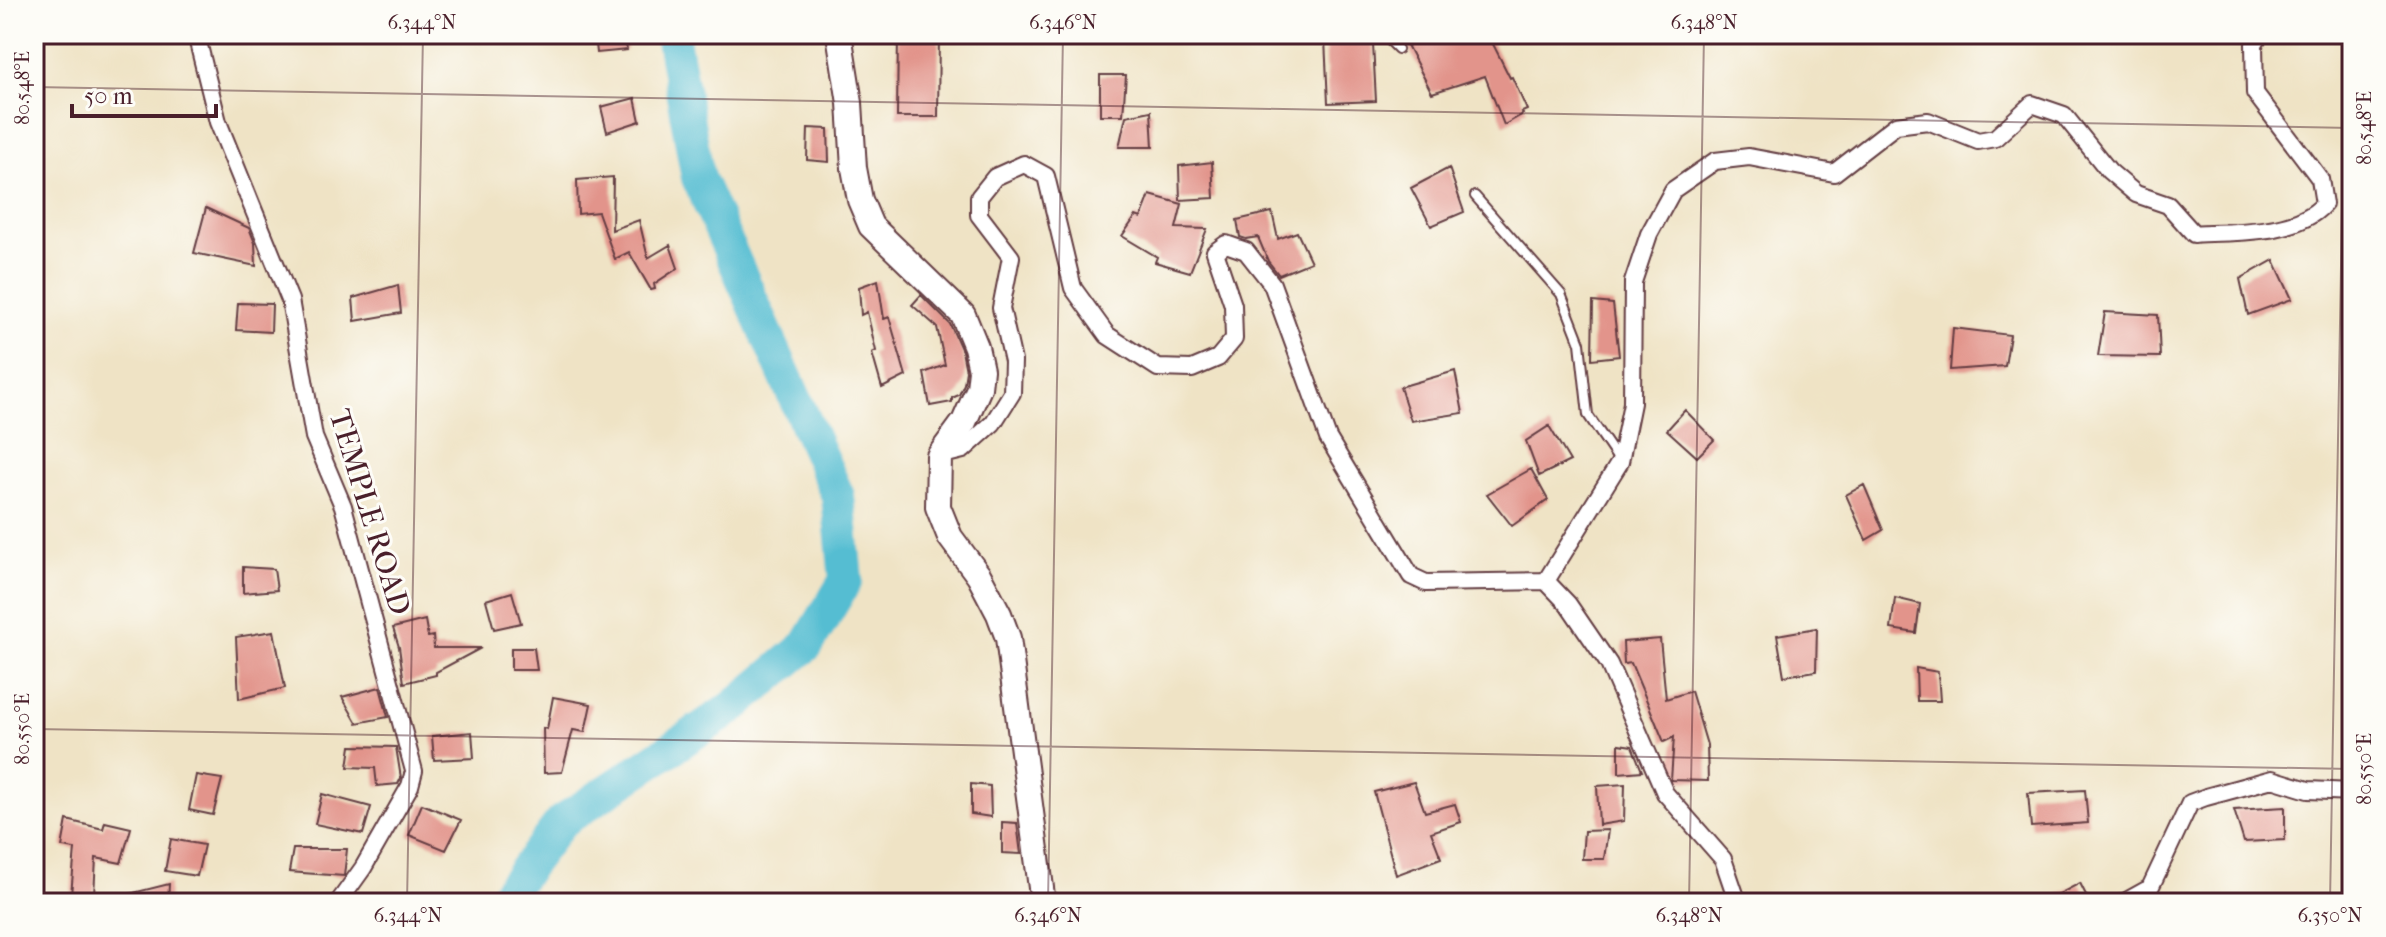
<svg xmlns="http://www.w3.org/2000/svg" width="2386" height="937" font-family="'IM FELL French Canon',serif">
  <rect width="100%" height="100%" fill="#fdfcf7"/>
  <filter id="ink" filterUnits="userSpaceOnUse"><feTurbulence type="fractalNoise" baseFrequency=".0125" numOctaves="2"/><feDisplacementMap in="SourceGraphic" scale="16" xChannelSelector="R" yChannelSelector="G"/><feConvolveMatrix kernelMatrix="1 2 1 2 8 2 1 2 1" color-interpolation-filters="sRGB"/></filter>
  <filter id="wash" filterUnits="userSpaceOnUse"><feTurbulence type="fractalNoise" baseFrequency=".006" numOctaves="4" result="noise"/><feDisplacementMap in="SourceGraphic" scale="32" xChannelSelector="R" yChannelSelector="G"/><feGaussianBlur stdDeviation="1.8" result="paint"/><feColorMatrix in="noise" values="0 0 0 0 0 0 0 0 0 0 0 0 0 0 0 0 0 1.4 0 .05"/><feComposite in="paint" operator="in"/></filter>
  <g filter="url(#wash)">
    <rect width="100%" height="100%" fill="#efe3c5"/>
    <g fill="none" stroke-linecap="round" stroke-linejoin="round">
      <path stroke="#55bdd2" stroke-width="34" d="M 500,903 L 561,822 L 732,708 L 807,645 L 846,580 L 838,496 L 698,178 L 672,34"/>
    </g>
    <g id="blocks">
      <path fill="#e2948b" d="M 595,34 L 624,34 L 627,50 L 597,53 Z
        M 898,34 L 939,34 L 938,117 L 897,117 Z
        M 1441,34 L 1488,34 L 1510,78 L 1512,77 L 1527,110 L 1522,112 L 1523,114 L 1504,125 L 1485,76 L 1432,93 L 1407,45 Z
        M 1325,39 L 1373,44 L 1376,101 L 1328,103 Z
        M 1100,75 L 1126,75 L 1123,115 L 1100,115 Z
        M 635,98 L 640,121 L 607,132 L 601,107 Z
        M 1151,111 L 1153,147 L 1119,147 L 1126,116 Z
        M 808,128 L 828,129 L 829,162 L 807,160 Z
        M 1212,162 L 1214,198 L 1180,200 L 1179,166 Z
        M 1449,168 L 1464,212 L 1431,226 L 1411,188 Z
        M 613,177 L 612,230 L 639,220 L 648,258 L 670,245 L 678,268 L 654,284 L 655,289 L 651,290 L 629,252 L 615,259 L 598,212 L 578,214 L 577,180 Z
        M 1150,195 L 1182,204 L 1176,228 L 1207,229 L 1190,272 L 1155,262 L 1157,257 L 1122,236 L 1136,216 L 1141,218 Z
        M 206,208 L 249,228 L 255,243 L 256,266 L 194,253 Z
        M 1272,212 L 1278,239 L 1297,232 L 1311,262 L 1279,275 L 1268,261 L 1258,237 L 1246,239 L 1240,237 L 1237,220 Z
        M 2274,260 L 2292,299 L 2248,315 L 2240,279 Z
        M 878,280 L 884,319 L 889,317 L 906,376 L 882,388 L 872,353 L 876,351 L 867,312 L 861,315 L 859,287 Z
        M 398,285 L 401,313 L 355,321 L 353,298 Z
        M 921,295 L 950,324 L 962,351 L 966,371 L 964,384 L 959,395 L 952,398 L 952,402 L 930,406 L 924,373 L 945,365 L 937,327 L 912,305 Z
        M 1593,302 L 1613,304 L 1619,356 L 1592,359 Z
        M 238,303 L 272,304 L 271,332 L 236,330 Z
        M 2105,312 L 2158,315 L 2160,357 L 2098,356 Z
        M 1953,328 L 2010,335 L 2005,366 L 1950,370 Z
        M 1455,371 L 1463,413 L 1411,421 L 1400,387 Z
        M 1685,410 L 1714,440 L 1697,457 L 1667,430 Z
        M 1549,426 L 1570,461 L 1539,476 L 1526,441 Z
        M 1531,469 L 1548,500 L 1512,526 L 1487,494 Z
        M 1864,485 L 1883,530 L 1866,540 L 1846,495 Z
        M 243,567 L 274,569 L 277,590 L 243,593 Z
        M 512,592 L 521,623 L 494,629 L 486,600 Z
        M 1895,598 L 1920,604 L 1916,633 L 1891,629 Z
        M 425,620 L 428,637 L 433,636 L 434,648 L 481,648 L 436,672 L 436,675 L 404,683 L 399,647 L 393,628 Z
        M 1817,628 L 1816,671 L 1784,676 L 1777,635 Z
        M 274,631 L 285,688 L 239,699 L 236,637 Z
        M 1660,639 L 1666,699 L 1691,691 L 1707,745 L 1708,781 L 1671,780 L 1674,737 L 1664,742 L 1631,663 L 1624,664 L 1623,642 Z
        M 511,648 L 534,648 L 537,670 L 511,670 Z
        M 1916,668 L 1938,672 L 1940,701 L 1917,701 Z
        M 380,687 L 388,717 L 357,723 L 342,697 Z
        M 553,697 L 591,704 L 585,732 L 573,730 L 562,772 L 544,773 L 543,728 L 547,729 Z
        M 472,732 L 474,758 L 434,760 L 432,736 Z
        M 1619,744 L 1632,746 L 1642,771 L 1619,773 Z
        M 351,746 L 396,747 L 401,778 L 398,784 L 377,786 L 375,768 L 348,767 Z
        M 196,775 L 222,779 L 213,815 L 189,810 Z
        M 1414,782 L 1425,812 L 1455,804 L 1461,822 L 1431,832 L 1441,858 L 1396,875 L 1374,792 Z
        M 971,784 L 990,786 L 991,817 L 971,814 Z
        M 1625,784 L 1624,821 L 1599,825 L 1597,786 Z
        M 2085,790 L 2088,823 L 2031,827 L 2028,793 Z
        M 322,794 L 371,807 L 363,834 L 315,824 Z
        M 422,804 L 461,820 L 446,850 L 409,835 Z
        M 2285,807 L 2285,840 L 2244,842 L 2234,810 Z
        M 67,820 L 103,829 L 105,822 L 131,828 L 121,863 L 96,858 L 94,895 L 71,895 L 75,849 L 62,847 Z
        M 1002,822 L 1017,823 L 1021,854 L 1002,853 Z
        M 1608,830 L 1604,859 L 1582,859 L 1584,831 Z
        M 171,839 L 204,845 L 197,876 L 165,871 Z
        M 293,849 L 347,849 L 344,876 L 289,872 Z
        M 2080,883 L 2090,903 L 2042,903 Z
        M 169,884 L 168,903 L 117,903 L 117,897 Z"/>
    </g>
  </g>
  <g filter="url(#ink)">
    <use href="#blocks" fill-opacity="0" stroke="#633c42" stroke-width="2"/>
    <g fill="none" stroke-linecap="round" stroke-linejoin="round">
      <g stroke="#633c42" stroke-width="12">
        <path id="service" d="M 1383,34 L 1398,49
          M 1475,196 L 1561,294 L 1580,343 L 1588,415 L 1620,462"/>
      </g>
      <g stroke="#633c42" stroke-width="20">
        <path id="minor" d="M 196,34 L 218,122 L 290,300 L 314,437 L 343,506 L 414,771 L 410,786 L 363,868 L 338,903
          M 939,456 L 963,450 L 993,423 L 1012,393 L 1013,361 L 1001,308 L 1011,257 L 979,215 L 979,197 L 995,177 L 1024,164 L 1046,176 L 1073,288 L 1107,335 L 1158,368 L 1192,369 L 1218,358 L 1234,339 L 1233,305 L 1215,252 L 1226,244 L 1246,251 L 1272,284 L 1328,438 L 1411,576 L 1426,583 L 1546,581 L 1568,604 L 1609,664 L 1665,793 L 1723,859 L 1738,903
          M 1546,581 L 1620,462 L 1632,403 L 1633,282 L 1649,234 L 1673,190 L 1715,161 L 1749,157 L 1834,173 L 1896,125 L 1928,121 L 1978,141 L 1995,138 L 2032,104 L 2064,115 L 2109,171 L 2136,194 L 2168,205 L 2194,234 C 2233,231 2296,236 2324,204 L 2320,179 L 2255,93 L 2254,44 L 2260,34
          M 2123,903 L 2150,888 L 2190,803 L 2206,797 L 2272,779 L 2308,790 L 2352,792"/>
      </g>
      <g stroke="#633c42" stroke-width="28">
        <path id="secondary" d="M 839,34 L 850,103 L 854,168 L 860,200 L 871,226 L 963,315 L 976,347 L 981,370 L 979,388 L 964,422 L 939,456 L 938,507 L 950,537 L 979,576 L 999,614 L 1008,638 L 1043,903"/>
      </g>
      <use href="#service" stroke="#fff" stroke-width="8"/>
      <use href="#minor" stroke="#fff" stroke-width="16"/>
      <use href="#secondary" stroke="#fff" stroke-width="24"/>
    </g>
  </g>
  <path fill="none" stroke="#4a1f2b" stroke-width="2" stroke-opacity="0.45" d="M 34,87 L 2352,128M 34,729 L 2352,769M 407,903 L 423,34M 1048,903 L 1063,34M 1689,903 L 1704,34M 2330,903 L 2345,34"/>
  <g text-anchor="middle" stroke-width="6" stroke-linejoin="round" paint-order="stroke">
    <g font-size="30" fill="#4a1f2b" stroke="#fdfcf7">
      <text transform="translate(370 512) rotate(73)" y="10">TEMPLE ROAD</text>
    </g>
  </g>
  <rect width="2386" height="937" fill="none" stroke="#fdfcf7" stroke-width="88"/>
  <path d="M72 104v12h144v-12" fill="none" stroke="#4a1f2b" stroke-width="4"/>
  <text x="84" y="104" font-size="24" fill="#4a1f2b" stroke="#fdfcf7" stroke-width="6" paint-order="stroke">50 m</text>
  <rect x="44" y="44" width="2298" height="849" fill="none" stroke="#4a1f2b" stroke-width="3"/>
  <g font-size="20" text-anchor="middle" fill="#4a1f2b">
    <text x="422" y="29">6.344°N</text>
    <text x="1063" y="29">6.346°N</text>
    <text x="1704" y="29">6.348°N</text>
    <text transform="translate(22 88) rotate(-90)" y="7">80.548°E</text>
    <text transform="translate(2364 128) rotate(-90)" y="7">80.548°E</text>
    <text transform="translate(22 729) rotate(-90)" y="7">80.550°E</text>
    <text transform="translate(2364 769) rotate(-90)" y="7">80.550°E</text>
    <text x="408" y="922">6.344°N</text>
    <text x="1048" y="922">6.346°N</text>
    <text x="1689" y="922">6.348°N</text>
    <text x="2330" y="922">6.350°N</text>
  </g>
</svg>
